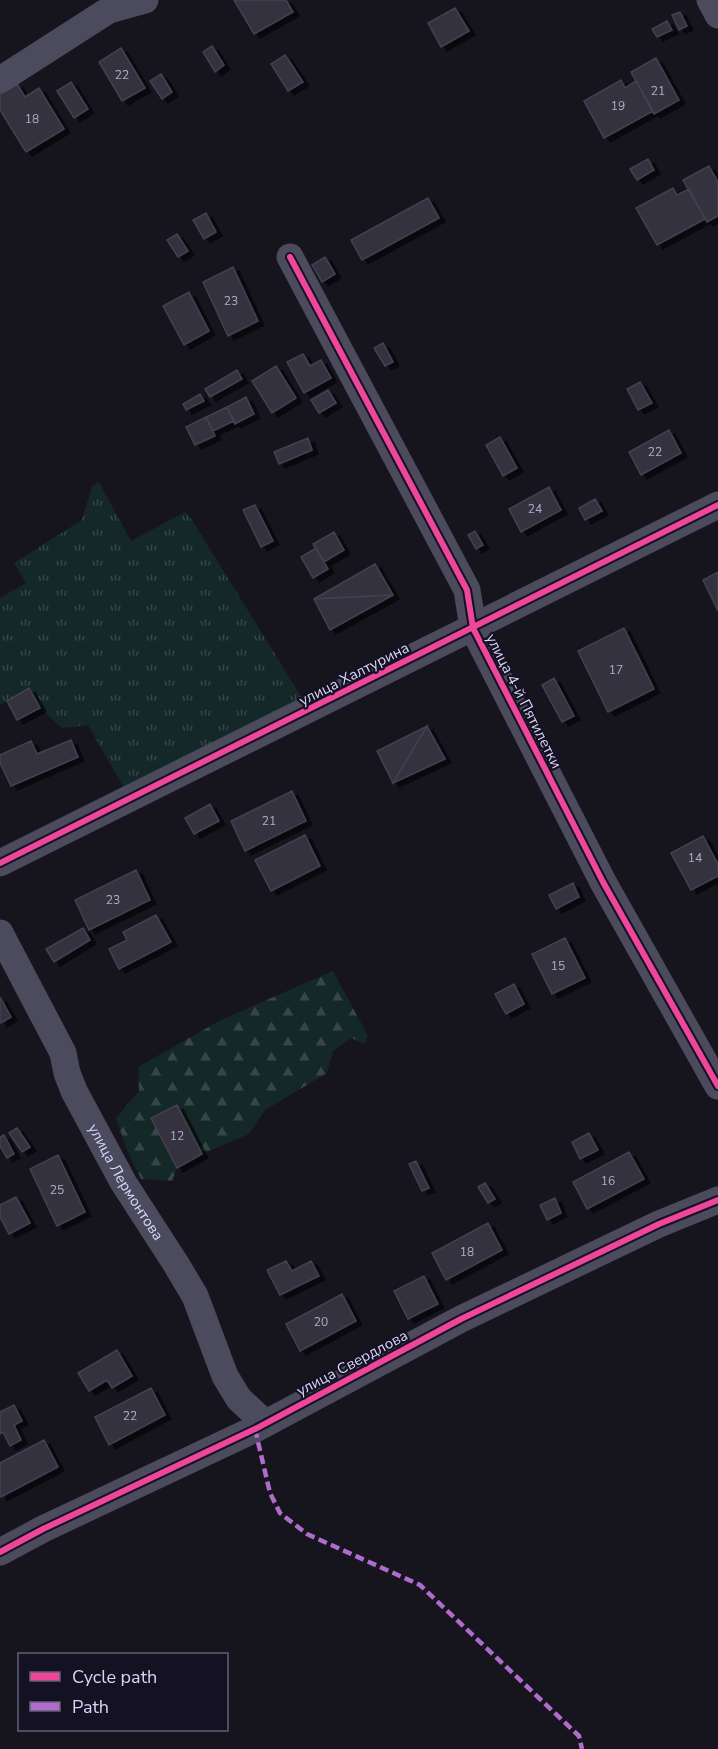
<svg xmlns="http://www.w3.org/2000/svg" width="718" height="1749" font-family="'Nunito Sans',sans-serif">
  <defs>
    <pattern id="grass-tufts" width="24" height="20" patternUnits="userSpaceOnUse" patternTransform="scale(1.5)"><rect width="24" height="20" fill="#142828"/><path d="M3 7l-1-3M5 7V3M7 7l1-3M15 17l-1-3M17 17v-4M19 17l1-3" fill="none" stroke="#364648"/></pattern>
    <pattern id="forest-firs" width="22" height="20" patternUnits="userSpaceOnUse" patternTransform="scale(1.5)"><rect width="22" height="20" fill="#142828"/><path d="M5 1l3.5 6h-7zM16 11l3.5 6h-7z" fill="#364648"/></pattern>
    <filter id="shadow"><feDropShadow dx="6" dy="4" stdDeviation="0" flood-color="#0009"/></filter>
  </defs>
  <rect width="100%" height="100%" fill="#16151e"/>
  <path fill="url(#grass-tufts)" d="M 99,482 L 131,541 L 185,512 L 192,520 L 302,698 L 124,788 L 88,725 L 62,728 L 40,708 L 29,688 L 0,705 L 0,598 L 26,583 L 14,563 L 82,520 L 92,486 Z"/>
  <path fill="url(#forest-firs)" d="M 333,971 L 368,1036 L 364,1044 L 351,1038 L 333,1051 L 327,1073 L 265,1110 L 249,1134 L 202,1154 L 177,1105 L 177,1168 L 172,1181 L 141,1179 L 126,1148 L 116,1118 L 139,1091 L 138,1067 L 221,1020 Z"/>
  <path fill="#343340" stroke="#434051" stroke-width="1.5" filter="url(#shadow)" d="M 234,0 L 286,0 L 293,12 L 254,34 Z
    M 455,8 L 469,31 L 441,47 L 428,23 Z
    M 680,12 L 687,26 L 679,30 L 672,15 Z
    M 667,21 L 672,30 L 657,37 L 652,29 Z
    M 212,46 L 224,65 L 215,72 L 203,52 Z
    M 121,48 L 145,88 L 122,101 L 99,62 Z
    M 285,55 L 303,82 L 288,91 L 271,64 Z
    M 656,58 L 679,100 L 654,114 L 631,72 Z
    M 161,74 L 172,92 L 162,99 L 150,81 Z
    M 621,80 L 625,88 L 636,81 L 653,111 L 604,138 L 584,101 Z
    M 71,82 L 88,109 L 74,118 L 57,91 Z
    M 17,84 L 25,97 L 39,88 L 64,129 L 26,152 L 0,110 L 0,94 Z
    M 648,159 L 654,170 L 637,180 L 630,169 Z
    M 709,166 L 718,182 L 718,216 L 707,222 L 683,180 Z
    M 673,188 L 677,195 L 689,189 L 705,219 L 657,245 L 636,208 Z
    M 428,198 L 439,218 L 362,260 L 351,240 Z
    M 206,213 L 216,232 L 204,239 L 193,220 Z
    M 177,234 L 188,251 L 178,257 L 167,240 Z
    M 325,257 L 335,274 L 322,282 L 312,265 Z
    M 233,267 L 258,321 L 228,336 L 203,282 Z
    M 189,292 L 209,331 L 184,345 L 163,306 Z
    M 383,343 L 393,362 L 385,366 L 374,348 Z
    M 303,354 L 310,366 L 321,360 L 331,378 L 304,393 L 287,362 Z
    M 276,366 L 296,398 L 272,413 L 252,381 Z
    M 237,370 L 242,379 L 210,397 L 205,389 Z
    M 640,382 L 652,403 L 638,410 L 627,389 Z
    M 328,390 L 336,403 L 319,413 L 311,400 Z
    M 200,394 L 204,401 L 186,410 L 183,404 Z
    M 246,397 L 254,414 L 235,424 L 227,407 Z
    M 227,407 L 234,421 L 213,431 L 206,417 Z
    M 206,417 L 215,436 L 195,445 L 186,427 Z
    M 669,430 L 681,453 L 641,475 L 629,452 Z
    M 500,437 L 517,468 L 503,476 L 486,445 Z
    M 308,438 L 312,450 L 279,464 L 274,452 Z
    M 549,487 L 561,510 L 521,532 L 509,509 Z
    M 595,499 L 602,511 L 585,520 L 579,508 Z
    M 255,505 L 273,541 L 261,547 L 243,510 Z
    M 475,531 L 483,545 L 476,549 L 468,535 Z
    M 334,532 L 344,550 L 324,562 L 313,544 Z
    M 316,548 L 328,569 L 313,578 L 301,557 Z
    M 375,564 L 393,595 L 314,599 Z
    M 718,572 L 718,611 L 703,580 Z
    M 393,595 L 330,630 L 314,599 Z
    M 624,628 L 654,689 L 608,712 L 578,651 Z
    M 554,678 L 574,716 L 562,722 L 542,685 Z
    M 29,688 L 40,708 L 17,720 L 7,701 Z
    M 427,726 L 393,783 L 377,751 Z
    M 427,726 L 445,759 L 393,783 Z
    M 71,740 L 78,757 L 11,786 L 0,763 L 0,755 L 31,741 L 37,754 Z
    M 292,791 L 306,821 L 245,851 L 231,821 Z
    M 210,804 L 219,821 L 194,834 L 185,818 Z
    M 305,835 L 320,866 L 271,891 L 255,860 Z
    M 703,836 L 718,864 L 718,876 L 691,890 L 671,853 Z
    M 136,870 L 150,900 L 89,930 L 75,900 Z
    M 573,883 L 579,897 L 556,909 L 549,895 Z
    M 156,915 L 171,942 L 119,969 L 109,949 L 127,940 L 123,932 Z
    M 83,928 L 90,940 L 54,962 L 46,949 Z
    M 565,938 L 585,978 L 552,994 L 532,954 Z
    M 514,984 L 524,1004 L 506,1014 L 495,994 Z
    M 0,997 L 11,1017 L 1,1023 L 0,1021 Z
    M 177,1105 L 202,1154 L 177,1168 L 151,1118 Z
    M 17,1128 L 30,1147 L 22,1152 L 9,1133 Z
    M 589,1133 L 598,1150 L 580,1159 L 572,1142 Z
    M 4,1135 L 14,1154 L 7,1158 L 0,1146 L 0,1137 Z
    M 629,1152 L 644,1179 L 587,1209 L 573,1182 Z
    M 58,1155 L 85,1212 L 57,1226 L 30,1169 Z
    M 416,1161 L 429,1188 L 422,1191 L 409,1164 Z
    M 485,1183 L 495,1199 L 488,1203 L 478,1187 Z
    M 16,1197 L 30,1223 L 9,1234 L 0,1217 L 0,1205 Z
    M 555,1198 L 561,1213 L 547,1220 L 540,1205 Z
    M 488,1223 L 502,1250 L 446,1280 L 432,1253 Z
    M 286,1261 L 292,1271 L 311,1261 L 319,1276 L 280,1295 L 267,1270 Z
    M 424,1276 L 438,1304 L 408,1319 L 394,1291 Z
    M 342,1294 L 356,1321 L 300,1351 L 286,1324 Z
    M 117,1350 L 132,1376 L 112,1388 L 107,1380 L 89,1391 L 78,1373 Z
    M 151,1388 L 165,1415 L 109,1445 L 95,1417 Z
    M 14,1405 L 22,1421 L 14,1425 L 21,1440 L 10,1446 L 3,1432 L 0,1434 L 0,1412 Z
    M 44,1440 L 58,1467 L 1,1497 L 0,1494 L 0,1463 Z"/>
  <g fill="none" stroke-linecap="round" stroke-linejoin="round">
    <g stroke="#4b4b5d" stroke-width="27">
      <path d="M 710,0 L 718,15"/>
      <path d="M 0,80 L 109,10 L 145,0"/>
      <path d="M 290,257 L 467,590 L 473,628 L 603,882 L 718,1086"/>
      <path d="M 0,863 L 718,505"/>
      <path id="s1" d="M 0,933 L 63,1053 L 67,1073 L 74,1091 L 123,1182 L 176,1264 L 195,1296 L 225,1376 L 239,1399 L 265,1423"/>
      <path d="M 0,1552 L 43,1529 L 255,1429 L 461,1319 L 659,1224 L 718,1200"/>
    </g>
    <path stroke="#b06ccc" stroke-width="4.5" stroke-dasharray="9 4.5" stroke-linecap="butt" d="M 255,1429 L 270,1493 L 280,1513 L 307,1534 L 420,1585 L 579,1736 L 582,1749"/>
    <g stroke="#131122" stroke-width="10">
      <path id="cycleway" d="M 290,257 L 467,590 L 473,628 L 603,882 L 718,1086
        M 0,863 L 718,505
        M 0,1552 L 43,1529 L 255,1429 L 461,1319 L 659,1224 L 718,1200"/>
    </g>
    <use href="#cycleway" stroke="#ed469a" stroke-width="6"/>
  </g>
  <g text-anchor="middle" stroke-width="4.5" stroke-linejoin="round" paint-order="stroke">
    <g font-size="12" fill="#b0adcc">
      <text x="122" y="79">22</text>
      <text x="658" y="95">21</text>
      <text x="618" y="110">19</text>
      <text x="32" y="123">18</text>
      <text x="231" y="305">23</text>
      <text x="655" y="456">22</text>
      <text x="535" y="513">24</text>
      <text x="616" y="674">17</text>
      <text x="269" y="825">21</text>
      <text x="695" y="862">14</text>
      <text x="113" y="904">23</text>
      <text x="558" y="970">15</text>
      <text x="177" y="1140">12</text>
      <text x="608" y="1185">16</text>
      <text x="57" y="1194">25</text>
      <text x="467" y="1256">18</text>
      <text x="321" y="1326">20</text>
      <text x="130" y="1420">22</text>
    </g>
    <g font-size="15" fill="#d9d6fa" stroke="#131122">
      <text transform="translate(354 674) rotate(-27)" y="5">улица Халтурина</text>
      <text transform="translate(524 701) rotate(63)" y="5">улица 4-й Пятилетки</text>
      <text dy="5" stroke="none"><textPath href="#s1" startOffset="280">улица Лермонтова</textPath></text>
      <text transform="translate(352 1363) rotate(-28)" y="5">улица Свердлова</text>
    </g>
  </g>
  <rect x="18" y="1653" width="210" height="78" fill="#131122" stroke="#626078" stroke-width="1.5"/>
  <rect x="30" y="1672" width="30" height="9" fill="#ed469a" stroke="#626078" stroke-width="1.5"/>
  <text x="72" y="1683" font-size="18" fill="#d9d6fa">Cycle path</text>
  <rect x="30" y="1702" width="30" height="9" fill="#b06ccc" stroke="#626078" stroke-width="1.5"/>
  <text x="72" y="1713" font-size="18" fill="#d9d6fa">Path</text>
</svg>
